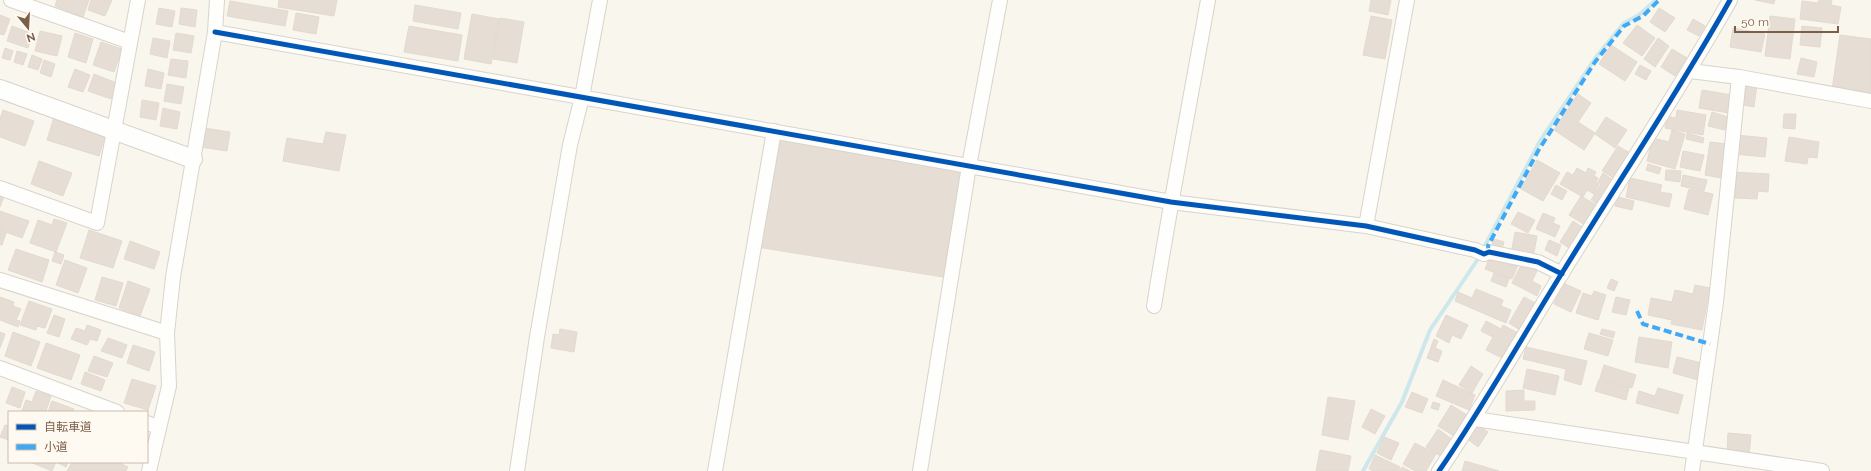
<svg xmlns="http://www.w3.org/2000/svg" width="1871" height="471" font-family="Raleway,'Noto Sans JP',sans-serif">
  <rect width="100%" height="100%" fill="#f9f6ee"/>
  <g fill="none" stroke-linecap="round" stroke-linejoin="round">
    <path stroke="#cde7eb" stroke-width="4" d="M 1363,471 L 1402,402 L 1430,330 L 1478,259 L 1540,141 L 1596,57 L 1624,23 L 1639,15 L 1656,0"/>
  </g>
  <path fill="#e6ded5" stroke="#e3d9cf" d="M 57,0 L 89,0 L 83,17 L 55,6 Z
    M 91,0 L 112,0 L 105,16 L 88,10 Z
    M 279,0 L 337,0 L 334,16 L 278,7 Z
    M 1371,0 L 1391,0 L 1388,15 L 1369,11 Z
    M 1755,0 L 1775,0 L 1774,4 Z
    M 1819,0 L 1832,0 L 1831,5 L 1841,7 L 1838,24 L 1800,19 L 1802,1 L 1818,3 Z
    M 230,1 L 288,11 L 285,26 L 227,16 Z
    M 415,5 L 461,13 L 458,29 L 413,21 Z
    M 159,8 L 175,11 L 172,27 L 156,24 Z
    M 181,8 L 197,10 L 195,27 L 179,24 Z
    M 1659,8 L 1675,18 L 1665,32 L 1650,22 Z
    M 296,13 L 319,17 L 316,34 L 293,30 Z
    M 472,14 L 499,19 L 491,64 L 464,59 Z
    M 0,15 L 10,19 L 4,35 L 0,34 Z
    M 1371,16 L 1392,20 L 1385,59 L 1363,55 Z
    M 1770,16 L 1795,19 L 1790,59 L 1765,56 Z
    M 500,18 L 524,22 L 517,63 L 493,59 Z
    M 1693,19 L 1705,26 L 1699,36 L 1687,30 Z
    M 1637,25 L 1655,38 L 1642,56 L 1623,43 Z
    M 12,26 L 33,34 L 28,48 L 7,41 Z
    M 409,26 L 462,35 L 458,61 L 404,52 Z
    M 1802,26 L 1822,28 L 1820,47 L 1800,45 Z
    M 1733,28 L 1765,34 L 1761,52 L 1730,47 Z
    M 40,31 L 62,36 L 57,56 L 35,51 Z
    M 75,33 L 93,39 L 86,63 L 68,57 Z
    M 176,33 L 194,36 L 191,53 L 173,50 Z
    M 1840,35 L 1871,39 L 1871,96 L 1832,90 Z
    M 153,38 L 170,41 L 167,58 L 150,54 Z
    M 1658,38 L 1669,46 L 1655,67 L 1644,59 Z
    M 101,42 L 122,49 L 114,72 L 93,65 Z
    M 1611,45 L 1637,62 L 1625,81 L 1599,64 Z
    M 5,48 L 13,51 L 10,60 L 2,58 Z
    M 1672,49 L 1687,58 L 1675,76 L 1661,67 Z
    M 17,51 L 27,54 L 23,65 L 14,62 Z
    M 32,55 L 42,59 L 38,70 L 28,67 Z
    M 1801,58 L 1817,62 L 1814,77 L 1797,74 Z
    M 171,59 L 188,61 L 186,78 L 168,75 Z
    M 44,60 L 55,64 L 51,77 L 40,73 Z
    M 1640,65 L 1651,71 L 1646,80 L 1635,74 Z
    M 75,69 L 90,75 L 83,92 L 68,87 Z
    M 148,69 L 164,73 L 161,89 L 145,86 Z
    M 94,74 L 117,83 L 111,99 L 88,91 Z
    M 1746,82 L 1757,84 L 1754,107 L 1743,105 Z
    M 167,84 L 184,87 L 181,104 L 164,101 Z
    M 1702,90 L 1732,95 L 1729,113 L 1699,108 Z
    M 1578,94 L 1591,103 L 1578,122 L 1595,133 L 1584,150 L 1554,130 Z
    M 142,100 L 159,103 L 156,120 L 140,117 Z
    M 163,108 L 180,112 L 177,129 L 160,126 Z
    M 3,110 L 34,121 L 25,146 L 0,137 L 0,119 Z
    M 1677,110 L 1706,115 L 1703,135 L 1665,128 L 1667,116 L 1676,118 Z
    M 1712,112 L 1728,117 L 1725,130 L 1708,126 Z
    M 55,114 L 107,130 L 99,156 L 47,140 Z
    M 1784,114 L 1796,114 L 1795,129 L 1783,128 Z
    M 1606,117 L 1627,130 L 1615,148 L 1595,134 Z
    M 204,128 L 230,132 L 227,151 L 200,147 Z
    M 1672,130 L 1685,134 L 1675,169 L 1647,161 L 1653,138 L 1669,142 Z
    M 326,132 L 346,135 L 339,171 L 283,161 L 287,138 L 323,144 Z
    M 1687,133 L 1704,138 L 1703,143 L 1686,139 Z
    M 1736,135 L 1767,138 L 1765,157 L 1734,154 Z
    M 776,137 L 962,169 L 943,277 L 757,247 Z
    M 1789,137 L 1819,142 L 1817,158 L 1808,157 L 1807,164 L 1785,161 Z
    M 1710,142 L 1726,144 L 1721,178 L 1705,175 Z
    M 1618,146 L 1630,153 L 1614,178 L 1602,171 Z
    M 1683,151 L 1704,155 L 1700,171 L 1680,167 Z
    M 1537,160 L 1560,173 L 1543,201 L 1521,189 Z
    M 39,161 L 72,173 L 63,196 L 31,184 Z
    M 1648,164 L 1661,168 L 1659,174 L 1646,170 Z
    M 1577,168 L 1586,173 L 1588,168 L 1596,172 L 1594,176 L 1598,178 L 1596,182 L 1599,184 L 1594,194 L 1587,190 L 1583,197 L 1560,184 L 1567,172 L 1573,175 Z
    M 1666,170 L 1681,171 L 1680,182 L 1665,180 Z
    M 1733,172 L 1769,174 L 1768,192 L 1758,191 L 1757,199 L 1735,198 L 1735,190 L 1732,190 Z
    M 1603,173 L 1613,180 L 1597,204 L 1591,200 L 1601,184 L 1598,182 Z
    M 1683,175 L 1707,180 L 1704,191 L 1681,186 Z
    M 1630,178 L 1662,185 L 1660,192 L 1672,194 L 1669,207 L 1626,197 Z
    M 1556,185 L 1567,191 L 1562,200 L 1551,194 Z
    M 1689,189 L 1713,194 L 1708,215 L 1684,209 Z
    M 0,194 L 4,196 L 0,207 Z
    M 1581,196 L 1596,205 L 1585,225 L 1569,215 Z
    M 1618,197 L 1634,201 L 1632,210 L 1615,206 Z
    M 0,211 L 29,221 L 22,238 L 0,230 Z
    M 1518,212 L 1535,220 L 1528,233 L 1511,224 Z
    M 1543,213 L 1555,218 L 1553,223 L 1560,226 L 1555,237 L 1536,229 Z
    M 54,219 L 67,223 L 56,252 L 30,243 L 38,220 L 52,225 Z
    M 1573,221 L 1582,227 L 1569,248 L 1560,242 Z
    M 89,230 L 122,241 L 113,268 L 80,258 Z
    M 0,231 L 6,233 L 2,245 L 0,245 Z
    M 1515,232 L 1537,236 L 1533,258 L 1511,254 Z
    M 1494,239 L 1504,242 L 1501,252 L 1491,248 Z
    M 1549,240 L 1561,245 L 1557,256 L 1545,250 Z
    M 130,241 L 160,252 L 154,269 L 124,259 Z
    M 16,249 L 49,260 L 42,282 L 8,270 Z
    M 55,252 L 64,255 L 61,264 L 52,261 Z
    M 1491,254 L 1518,265 L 1512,279 L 1485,269 Z
    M 65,260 L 87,268 L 78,293 L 56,285 Z
    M 1522,263 L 1537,271 L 1532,281 L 1541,286 L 1537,296 L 1512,283 Z
    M 1494,273 L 1509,279 L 1506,287 L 1491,281 Z
    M 102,277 L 123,283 L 116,306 L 95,300 Z
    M 1611,279 L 1618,282 L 1614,291 L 1607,288 Z
    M 128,281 L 150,289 L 140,316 L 119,308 Z
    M 1563,283 L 1581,291 L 1571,312 L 1554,304 Z
    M 1695,285 L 1710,288 L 1702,330 L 1671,324 L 1672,320 L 1648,315 L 1651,298 L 1672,302 L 1675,290 L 1693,294 Z
    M 1476,289 L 1503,300 L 1501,306 L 1511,310 L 1506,323 L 1455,301 L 1458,292 L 1472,298 Z
    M 1594,291 L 1606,295 L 1598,320 L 1576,313 L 1583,293 L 1592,296 Z
    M 0,297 L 14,302 L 13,306 L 21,309 L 16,320 L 20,321 L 18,327 L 0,320 Z
    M 1524,297 L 1535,303 L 1520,330 L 1509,323 Z
    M 1616,297 L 1630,300 L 1626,315 L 1612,312 Z
    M 29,301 L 52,309 L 45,328 L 37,326 L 36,330 L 20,325 Z
    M 54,315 L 65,319 L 59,337 L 47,333 Z
    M 1446,315 L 1468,325 L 1461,339 L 1452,335 L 1449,343 L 1436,336 Z
    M 1486,321 L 1501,329 L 1503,325 L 1518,333 L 1504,359 L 1486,350 L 1493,337 L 1481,331 Z
    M 87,325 L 101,330 L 97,341 L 90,339 L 87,345 L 71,339 L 76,328 L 85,331 Z
    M 560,329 L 577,332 L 574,352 L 551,348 L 553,334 L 559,335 Z
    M 1602,329 L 1615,332 L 1613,338 L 1600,334 Z
    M 0,332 L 5,334 L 0,348 Z
    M 13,332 L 40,342 L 31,366 L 5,356 Z
    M 1589,333 L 1613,340 L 1608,356 L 1584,349 Z
    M 1639,337 L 1672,342 L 1668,368 L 1635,362 Z
    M 108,338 L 127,345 L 122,358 L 101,351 Z
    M 1434,339 L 1438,341 L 1435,348 L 1442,351 L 1438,362 L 1427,358 Z
    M 46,343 L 80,355 L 71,380 L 37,368 Z
    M 133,345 L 155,352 L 149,371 L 127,363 Z
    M 1526,347 L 1587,361 L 1581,385 L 1564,380 L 1566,369 L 1523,359 Z
    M 94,356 L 113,363 L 107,377 L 88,371 Z
    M 1677,357 L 1702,363 L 1698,380 L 1673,373 Z
    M 1604,365 L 1636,375 L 1632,388 L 1600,378 Z
    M 1471,366 L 1483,374 L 1472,393 L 1459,385 Z
    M 1527,369 L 1559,376 L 1555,395 L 1523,388 Z
    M 85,372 L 105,380 L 101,391 L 81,384 Z
    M 132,379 L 156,386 L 148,410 L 124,403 Z
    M 1599,379 L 1629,388 L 1626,400 L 1595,391 Z
    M 1443,380 L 1475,395 L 1469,410 L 1436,396 Z
    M 12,387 L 25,392 L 20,408 L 6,403 Z
    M 1658,388 L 1683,395 L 1678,414 L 1636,403 L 1639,391 L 1655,396 Z
    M 1524,390 L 1524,401 L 1535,401 L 1535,410 L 1506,411 L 1506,391 Z
    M 36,391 L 51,396 L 46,411 L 22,411 L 26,400 L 32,402 Z
    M 1412,392 L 1428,399 L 1422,413 L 1405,407 Z
    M 1328,397 L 1355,401 L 1348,440 L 1322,435 Z
    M 52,401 L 74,409 L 72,412 L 48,412 Z
    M 1433,402 L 1440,404 L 1438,410 L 1431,408 Z
    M 1451,405 L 1467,415 L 1454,436 L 1438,426 Z
    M 1371,409 L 1385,416 L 1375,434 L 1362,427 Z
    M 1476,424 L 1488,432 L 1478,447 L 1466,438 Z
    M 5,425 L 9,426 L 9,440 L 0,437 Z
    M 1438,429 L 1453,440 L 1442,457 L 1426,447 Z
    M 1728,433 L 1751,435 L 1749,455 L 1727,454 Z
    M 1384,437 L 1399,443 L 1391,460 L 1377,453 Z
    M 1415,443 L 1436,454 L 1426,471 L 1415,471 L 1403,464 Z
    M 1320,450 L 1351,456 L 1348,471 L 1316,471 Z
    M 1375,455 L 1400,467 L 1398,471 L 1374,471 L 1369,469 Z
    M 1465,461 L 1499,471 L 1462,471 Z
    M 30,462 L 56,462 L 52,471 Z
    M 56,462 L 68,462 L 66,467 Z
    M 72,462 L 117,462 L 128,467 L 126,471 L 67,471 Z
    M 1402,467 L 1410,471 L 1399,471 Z"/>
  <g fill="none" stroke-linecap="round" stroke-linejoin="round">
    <g stroke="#d9d3cb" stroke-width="16">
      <path id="minor" d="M 11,0 L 130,42
        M 215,32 L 1171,202 L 1366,226 L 1475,250 L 1484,254 L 1489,252 L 1538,262 L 1562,274
        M 1690,71 L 1739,77 L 1871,101
        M 0,188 L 97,223 L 138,0
        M 1366,226 L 1407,0
        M 0,280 L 167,333
        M 1154,306 C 1170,204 1190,102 1208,0
        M 0,368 L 117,412
        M 1475,419 L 1822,471
        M 147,423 L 158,427
        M 149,471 L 169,386 L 167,333 L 173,277 L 215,32 L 217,0
        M 517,471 L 537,337 L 570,145 L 582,97 L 600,0
        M 715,471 L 774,131
        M 920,471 L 969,166 L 1000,0
        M 1439,471 C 1483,407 1521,339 1562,273 C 1618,182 1678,93 1730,0
        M 1692,471 L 1716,302 L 1739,77"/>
    </g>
    <g stroke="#d9d3cb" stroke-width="20">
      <path id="tertiary" d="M 0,89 L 193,159"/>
    </g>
    <use href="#minor" stroke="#fefefc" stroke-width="14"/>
    <use href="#tertiary" stroke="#fefefc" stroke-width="18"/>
    <path stroke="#3fa9f5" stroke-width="4" stroke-dasharray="8 4" stroke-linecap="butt" d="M 1489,252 L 1488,246 L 1538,151 L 1595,62 L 1624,26 L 1643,16 L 1659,0
      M 1637,311 L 1643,324 L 1710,344"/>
    <g stroke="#fffaf1" stroke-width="8">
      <path id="cycleway" d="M 215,32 L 1171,202 L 1366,226 L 1475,250 L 1484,254 L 1489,252 L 1538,262 L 1562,274
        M 1439,471 C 1483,407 1521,339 1562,273 C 1618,182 1678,93 1730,0"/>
    </g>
    <use href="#cycleway" stroke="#0057b8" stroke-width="5"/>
  </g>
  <rect x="8" y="411" width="140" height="52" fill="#fffaf1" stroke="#cbbcae"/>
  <rect x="16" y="424" width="20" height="6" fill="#0057b8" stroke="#cbbcae"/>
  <text x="44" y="431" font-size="12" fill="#7c5f49">自転車道</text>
  <rect x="16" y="444" width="20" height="6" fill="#3fa9f5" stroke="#cbbcae"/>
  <text x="44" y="451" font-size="12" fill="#7c5f49">小道</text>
  <g transform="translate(28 28) rotate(162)" stroke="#fffaf1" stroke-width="3" paint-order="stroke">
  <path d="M0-3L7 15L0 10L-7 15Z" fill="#7c5f49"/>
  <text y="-6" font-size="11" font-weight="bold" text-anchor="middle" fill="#7c5f49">N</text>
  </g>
  <path d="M1735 26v6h103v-6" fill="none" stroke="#7c5f49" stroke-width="2"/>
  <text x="1741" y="26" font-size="12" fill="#7c5f49" stroke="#fffaf1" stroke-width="3" paint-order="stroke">50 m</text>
</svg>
